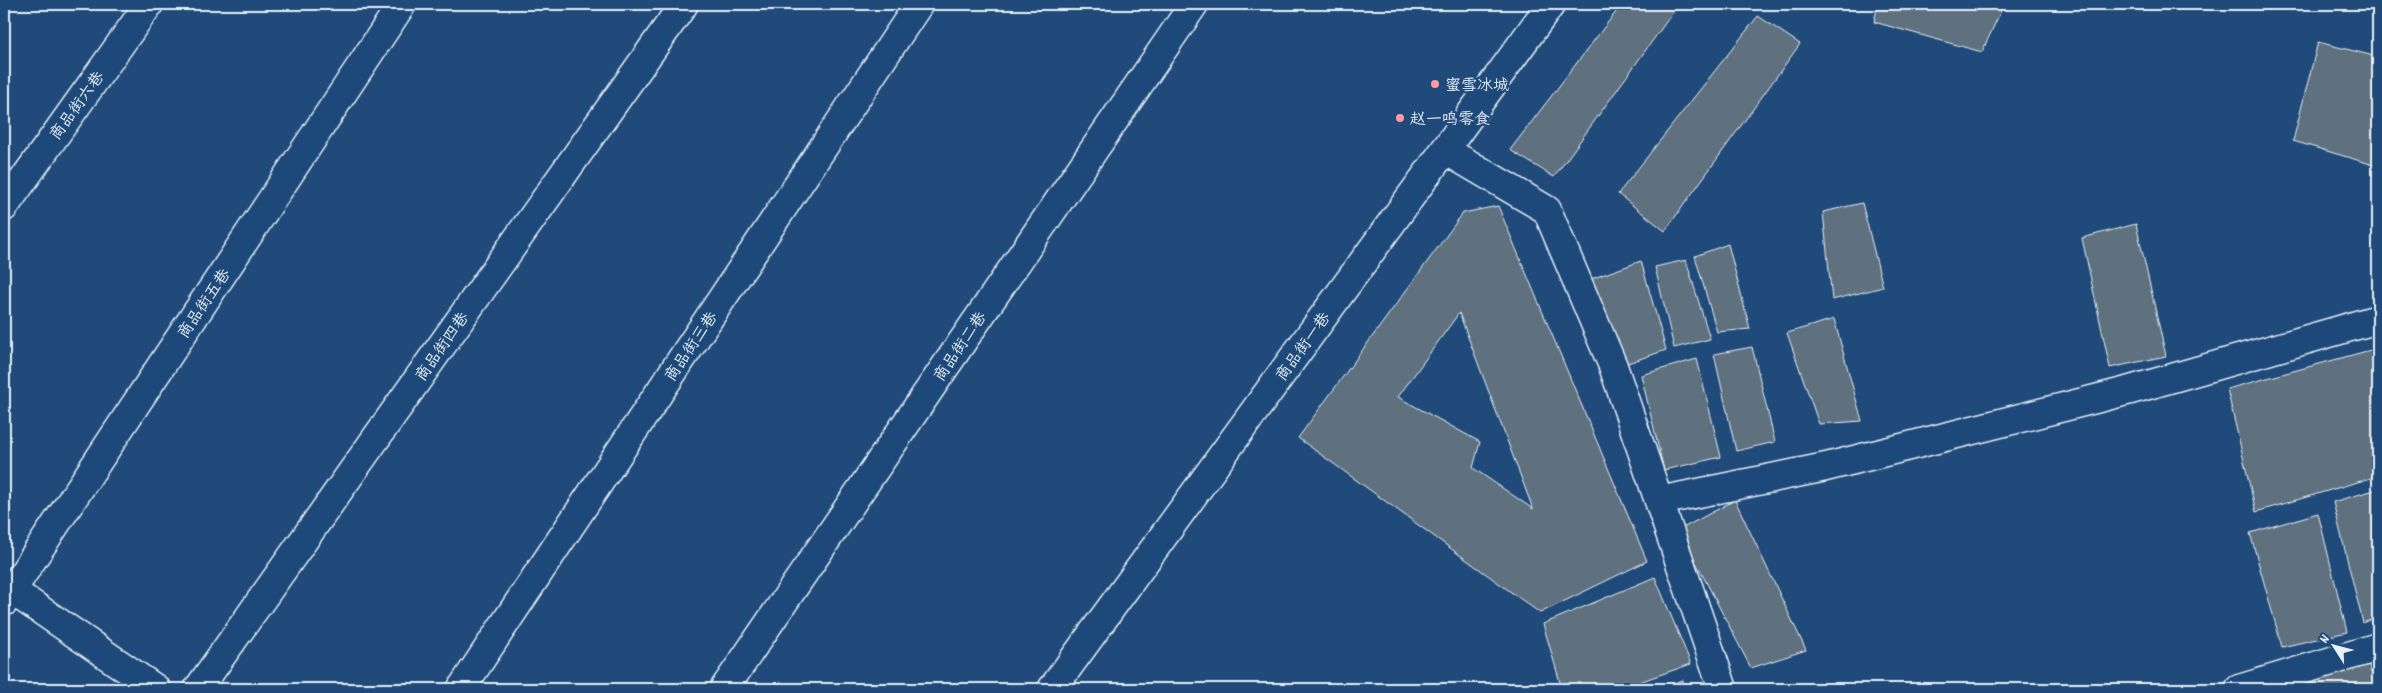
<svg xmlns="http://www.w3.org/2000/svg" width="2382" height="693" font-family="Dekko,'LXGW WenKai TC',sans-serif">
  <rect width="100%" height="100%" fill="#1f4a7a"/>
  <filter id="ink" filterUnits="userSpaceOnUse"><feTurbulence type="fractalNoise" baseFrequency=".02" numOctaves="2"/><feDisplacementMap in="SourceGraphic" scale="10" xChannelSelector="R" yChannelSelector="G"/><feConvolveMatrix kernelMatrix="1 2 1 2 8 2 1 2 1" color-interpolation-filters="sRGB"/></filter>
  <g filter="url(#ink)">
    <path fill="#5f6f7f" stroke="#e8f1f8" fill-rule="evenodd" d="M 4,4 L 13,4 L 4,16 Z
      M 1622,4 L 1679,4 L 1554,177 L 1510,150 Z
      M 1878,4 L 2004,4 L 1982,52 L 1874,22 Z
      M 1758,16 L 1800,44 L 1665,231 L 1618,194 Z
      M 2318,42 L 2378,57 L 2378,152 L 2374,165 L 2293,141 Z
      M 1862,203 L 1883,287 L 1832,300 L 1823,212 Z
      M 1498,206 L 1647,561 L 1540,613 L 1298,438 L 1463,213 ZM 1459,313 L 1533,509 L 1473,468 L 1480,442 L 1398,397 Z
      M 2136,224 L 2166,356 L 2110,368 L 2082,238 Z
      M 1728,244 L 1750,329 L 1717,332 L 1695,256 Z
      M 1686,260 L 1710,339 L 1674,348 L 1655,267 Z
      M 1641,261 L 1666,350 L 1622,365 L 1591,279 Z
      M 1834,319 L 1862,421 L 1819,424 L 1787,333 Z
      M 1752,347 L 1775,442 L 1736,451 L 1714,354 Z
      M 2378,348 L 2378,476 L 2256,512 L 2227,389 Z
      M 1697,359 L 1721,457 L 1664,470 L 1641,375 Z
      M 2378,489 L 2378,617 L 2363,623 L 2333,502 Z
      M 1735,500 L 1806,650 L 1751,668 L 1679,530 Z
      M 2318,513 L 2347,632 L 2282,647 L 2250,533 Z
      M 1655,577 L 1691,664 L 1619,689 L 1562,689 L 1543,624 Z
      M 2369,665 L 2375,689 L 2286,689 Z
      M 1683,680 L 1685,689 L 1657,689 Z"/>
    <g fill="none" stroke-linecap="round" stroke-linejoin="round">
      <g stroke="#e8f1f8" stroke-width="31">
        <path id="minor" d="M 1445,150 L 1547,210 L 1613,366 L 1723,689
          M 4,207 L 149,4
          M 1659,501 L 1826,467 L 2127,391 L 2378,319
          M 4,585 L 156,689
          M 4,602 L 402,4
          M 198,689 L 684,4
          M 461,689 L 919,4
          M 724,689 L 1194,4
          M 1052,689 L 1551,4
          M 2239,689 L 2378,647"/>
      </g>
      <use href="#minor" stroke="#1f4a7a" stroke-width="28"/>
    </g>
  </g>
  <g fill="#ff9aa2" stroke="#1f4a7a" stroke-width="2">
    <circle cx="1435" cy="84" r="5"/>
    <circle cx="1400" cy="118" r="5"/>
  </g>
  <g text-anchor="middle" stroke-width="4.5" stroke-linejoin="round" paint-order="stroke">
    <g font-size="16" fill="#e8f1f8" stroke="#1f4a7a" text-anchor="start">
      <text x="1445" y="90">蜜雪冰城</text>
      <text x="1410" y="124">赵一鸣零食</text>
    </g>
    <g font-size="16" fill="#e8f1f8" stroke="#1f4a7a">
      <text transform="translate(76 105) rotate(-54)" y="6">商品街六巷</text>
      <text transform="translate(203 303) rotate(-56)" y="6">商品街五巷</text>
      <text transform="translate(441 346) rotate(-55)" y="6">商品街四巷</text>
      <text transform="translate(690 346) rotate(-56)" y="6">商品街三巷</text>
      <text transform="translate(959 346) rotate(-56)" y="6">商品街二巷</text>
      <text transform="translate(1302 346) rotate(-54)" y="6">商品街一巷</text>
    </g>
  </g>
  <rect width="2382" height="693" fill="none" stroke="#1f4a7a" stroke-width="20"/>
  <rect x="10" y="10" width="2362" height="673" fill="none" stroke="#e8f1f8" stroke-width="2" filter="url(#ink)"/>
  <g transform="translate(2334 646) rotate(306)" stroke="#1f4a7a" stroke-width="4" paint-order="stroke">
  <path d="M0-4L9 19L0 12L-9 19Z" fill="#e8f1f8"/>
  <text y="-8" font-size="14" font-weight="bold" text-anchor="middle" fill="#e8f1f8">N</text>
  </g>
</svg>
